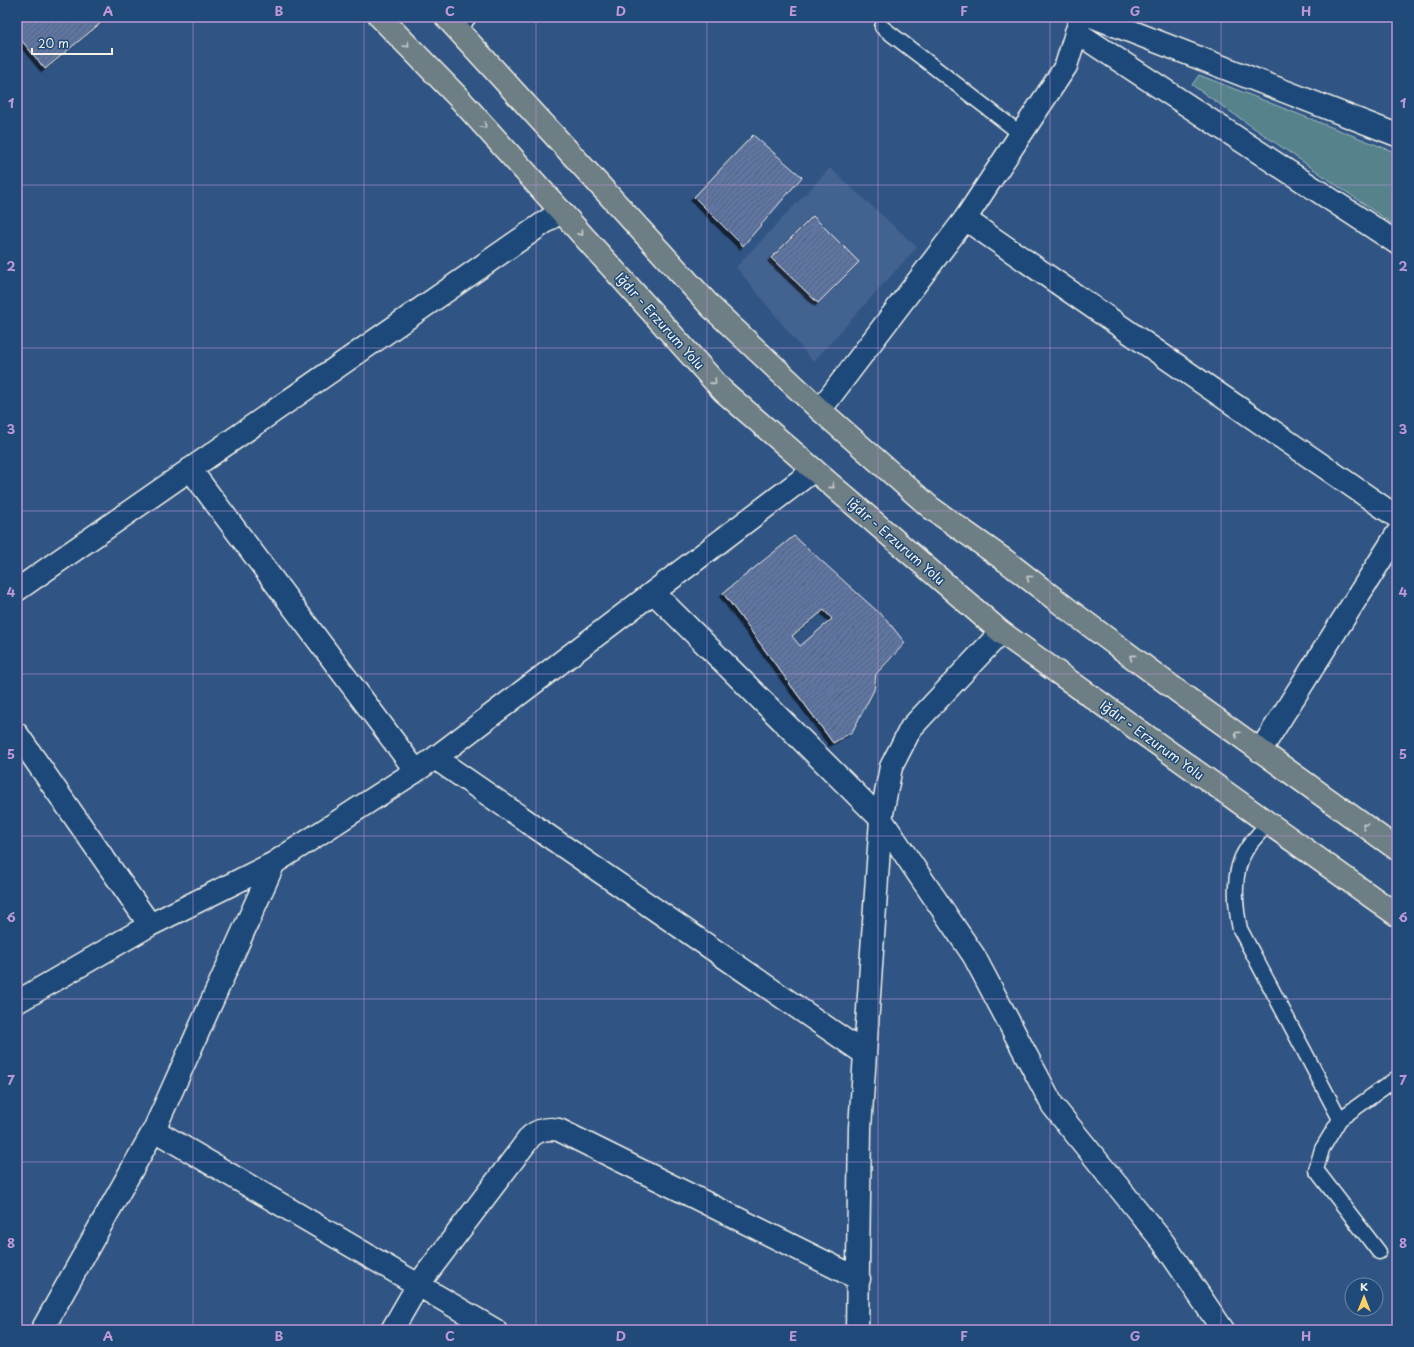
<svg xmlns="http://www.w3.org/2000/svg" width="1414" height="1347" font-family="'Playpen Sans',sans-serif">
  <defs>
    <pattern id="building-hatch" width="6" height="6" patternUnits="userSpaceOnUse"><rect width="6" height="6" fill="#5f76a2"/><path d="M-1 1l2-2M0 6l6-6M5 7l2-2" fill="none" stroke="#556179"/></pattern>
    <filter id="shadow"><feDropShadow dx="-3.5" dy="3.5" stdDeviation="0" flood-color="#0009"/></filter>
  </defs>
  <rect width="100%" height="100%" fill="#305585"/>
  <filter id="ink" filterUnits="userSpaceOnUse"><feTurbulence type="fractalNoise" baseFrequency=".025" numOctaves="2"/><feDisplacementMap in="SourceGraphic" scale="8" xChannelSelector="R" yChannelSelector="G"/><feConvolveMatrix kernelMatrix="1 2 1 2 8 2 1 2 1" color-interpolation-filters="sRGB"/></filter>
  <g filter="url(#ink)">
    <path fill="#426290" d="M 830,168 L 917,247 L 813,362 L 736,267 Z"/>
    <path fill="#55828b" stroke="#a4baba" d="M 1199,75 L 1397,153 L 1397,227 L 1192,85 Z"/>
    <path fill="url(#building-hatch)" stroke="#f4f1e8" fill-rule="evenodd" filter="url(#shadow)" d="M 17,17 L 108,17 L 45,69 L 17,35 Z
      M 753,135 L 802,177 L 743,246 L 694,197 Z
      M 813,216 L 859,262 L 818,303 L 771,258 Z
      M 794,536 L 887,620 L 905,643 L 876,674 L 874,690 L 852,732 L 833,743 L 723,593 ZM 824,610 L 832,619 L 800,646 L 792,636 Z"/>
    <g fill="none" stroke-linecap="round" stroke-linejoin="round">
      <g stroke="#f4f1e8" stroke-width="17">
        <path id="service" d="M 882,27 L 1021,134
          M 459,31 L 469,17
          M 1268,823 C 1261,832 1252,840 1246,850 C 1232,871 1235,906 1240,929 L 1340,1119
          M 1379,1252 L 1316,1170 L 1322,1149 L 1340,1119 L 1397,1078"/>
      </g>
      <g stroke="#f4f1e8" stroke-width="25">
        <path id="minor" d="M 1094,17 L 1397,135
          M 1076,32 L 1397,243
          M 965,219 L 1397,517
          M 820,410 L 965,219 L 1021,134 L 1066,66 L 1081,17
          M 190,469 L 416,771
          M 17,590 L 561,211
          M 654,593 L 881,819 L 974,956 L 1053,1106 L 1163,1242 L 1223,1330
          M 17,734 L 150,925
          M 1260,751 L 1397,534
          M 435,758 L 865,1054
          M 17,1002 L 150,925 L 274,863 L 416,771 L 435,758 L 814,470
          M 154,1130 L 495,1330
          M 42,1330 L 154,1130 L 274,863
          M 392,1330 L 418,1285 L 531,1136 C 540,1129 548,1128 559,1130 L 859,1279
          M 857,1330 L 860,1128 L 865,1054 L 881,819 L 891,767 L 911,728 L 1001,632"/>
      </g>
      <g stroke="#f4f1e8" stroke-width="25">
        <path id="trunk" d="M 380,17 L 458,97 L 723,391 L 1001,632 L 1397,915
          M 446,17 L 712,308 L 820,410 L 931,508 L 1006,561 L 1073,613 L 1183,695 L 1397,849"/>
      </g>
      <use href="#service" stroke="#1f4a7a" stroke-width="14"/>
      <use href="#minor" stroke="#1f4a7a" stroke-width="22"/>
      <use href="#trunk" stroke="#6d7e84" stroke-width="22"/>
    </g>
    <defs><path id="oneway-chevron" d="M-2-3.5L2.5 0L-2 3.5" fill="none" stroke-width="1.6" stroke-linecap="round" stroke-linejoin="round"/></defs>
    <g stroke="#ccceca">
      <use href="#oneway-chevron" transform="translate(407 45) rotate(45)"/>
      <use href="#oneway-chevron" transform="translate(484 126) rotate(48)"/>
      <use href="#oneway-chevron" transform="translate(581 233) rotate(48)"/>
      <use href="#oneway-chevron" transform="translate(714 382) rotate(48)"/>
      <use href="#oneway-chevron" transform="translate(832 486) rotate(41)"/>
      <use href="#oneway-chevron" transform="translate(1029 578) rotate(-142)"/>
      <use href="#oneway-chevron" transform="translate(1132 657) rotate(-143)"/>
      <use href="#oneway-chevron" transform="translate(1237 734) rotate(-144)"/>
      <use href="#oneway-chevron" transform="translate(1365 826) rotate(-144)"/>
    </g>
  </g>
  <path fill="none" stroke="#be98d6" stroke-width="1" stroke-opacity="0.55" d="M 193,17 L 193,1330M 364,17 L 364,1330M 536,17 L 536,1330M 707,17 L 707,1330M 878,17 L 878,1330M 1050,17 L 1050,1330M 1221,17 L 1221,1330M 17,185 L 1397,185M 17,348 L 1397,348M 17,511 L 1397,511M 17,674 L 1397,674M 17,836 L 1397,836M 17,999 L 1397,999M 17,1162 L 1397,1162"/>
  <g text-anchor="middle" stroke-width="3" stroke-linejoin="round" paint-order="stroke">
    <g font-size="13" fill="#f4f1e8" stroke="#1f4a7a">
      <text transform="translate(660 321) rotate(48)" y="5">Iğdır - Erzurum Yolu</text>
      <text transform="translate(896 541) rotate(41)" y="5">Iğdır - Erzurum Yolu</text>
      <text transform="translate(1152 740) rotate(36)" y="5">Iğdır - Erzurum Yolu</text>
    </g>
  </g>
  <rect width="1414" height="1347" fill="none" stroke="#1f4a7a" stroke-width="44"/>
  <g transform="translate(1364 1297)"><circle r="19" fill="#1f4a7a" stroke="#748da6"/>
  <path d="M0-3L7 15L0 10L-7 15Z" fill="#ffd166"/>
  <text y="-6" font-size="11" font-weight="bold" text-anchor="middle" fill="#f4f1e8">K</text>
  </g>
  <path d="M32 48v6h80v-6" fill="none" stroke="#f4f1e8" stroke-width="2"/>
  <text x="38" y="48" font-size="12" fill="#f4f1e8" stroke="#1f4a7a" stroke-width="3" paint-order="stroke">20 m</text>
  <rect x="22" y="22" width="1370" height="1303" fill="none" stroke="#be98d6" stroke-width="1.5"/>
  <g font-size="13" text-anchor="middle" font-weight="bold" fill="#be98d6">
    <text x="108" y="16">A</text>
    <text x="279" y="16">B</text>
    <text x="450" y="16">C</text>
    <text x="621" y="16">D</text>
    <text x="793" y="16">E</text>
    <text x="964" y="16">F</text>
    <text x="1135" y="16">G</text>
    <text x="1306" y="16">H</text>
    <text x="11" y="108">1</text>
    <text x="1403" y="108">1</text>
    <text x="11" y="271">2</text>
    <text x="1403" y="271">2</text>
    <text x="11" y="434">3</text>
    <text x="1403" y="434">3</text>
    <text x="11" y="597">4</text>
    <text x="1403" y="597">4</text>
    <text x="11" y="759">5</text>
    <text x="1403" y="759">5</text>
    <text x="11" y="922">6</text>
    <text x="1403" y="922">6</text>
    <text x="11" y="1085">7</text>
    <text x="1403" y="1085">7</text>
    <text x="11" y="1248">8</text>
    <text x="1403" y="1248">8</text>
    <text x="108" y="1341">A</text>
    <text x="279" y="1341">B</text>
    <text x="450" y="1341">C</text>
    <text x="621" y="1341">D</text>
    <text x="793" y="1341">E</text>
    <text x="964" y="1341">F</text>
    <text x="1135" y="1341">G</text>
    <text x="1306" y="1341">H</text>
  </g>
</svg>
